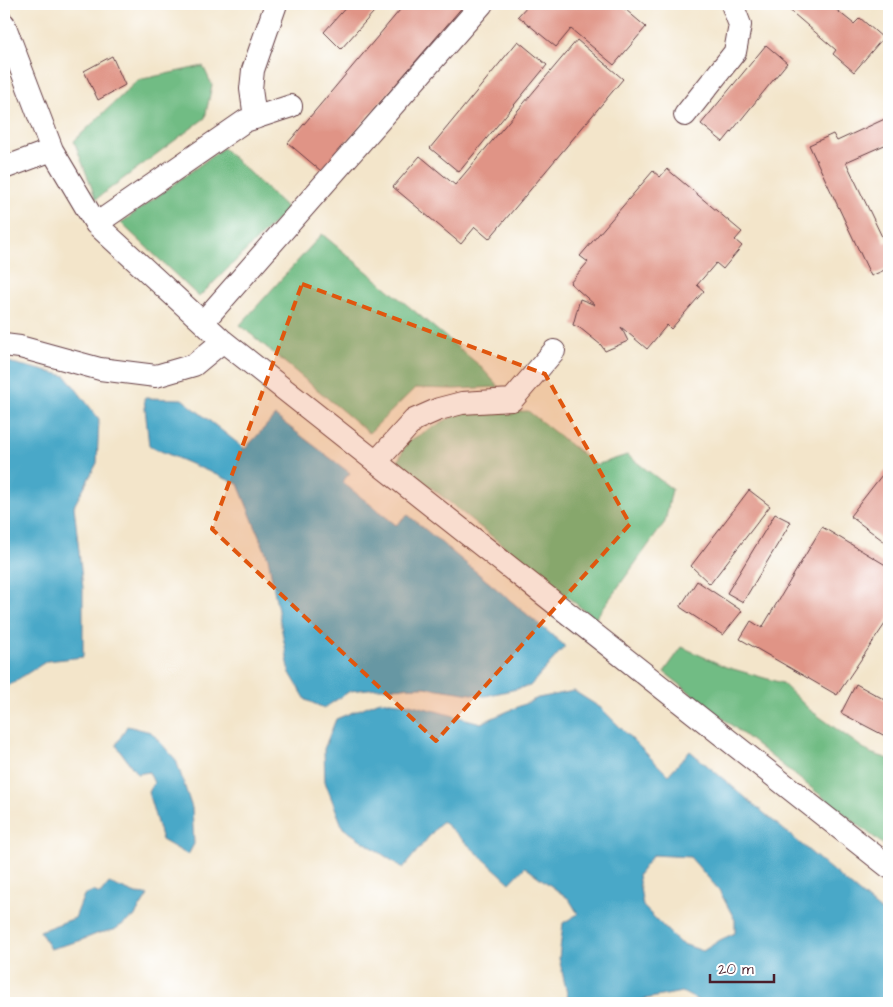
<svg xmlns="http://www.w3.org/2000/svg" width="893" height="1007" font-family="'Architects Daughter',sans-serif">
  <rect width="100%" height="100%" fill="#fff"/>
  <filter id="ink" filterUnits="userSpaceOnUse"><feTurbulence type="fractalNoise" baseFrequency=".02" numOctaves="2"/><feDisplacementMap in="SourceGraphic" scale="10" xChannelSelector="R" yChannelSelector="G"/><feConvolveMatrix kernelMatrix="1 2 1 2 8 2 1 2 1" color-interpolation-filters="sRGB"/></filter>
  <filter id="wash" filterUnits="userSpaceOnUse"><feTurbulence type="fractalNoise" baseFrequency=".0096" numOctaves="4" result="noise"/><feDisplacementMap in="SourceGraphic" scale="20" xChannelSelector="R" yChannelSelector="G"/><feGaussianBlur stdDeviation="1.12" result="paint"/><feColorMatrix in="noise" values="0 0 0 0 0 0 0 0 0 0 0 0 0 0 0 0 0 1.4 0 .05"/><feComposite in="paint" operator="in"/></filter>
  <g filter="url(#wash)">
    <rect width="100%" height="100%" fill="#f3e5ca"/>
    <path fill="#71bc84" stroke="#5e6e58" d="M 203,66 L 212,85 L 205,118 L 96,199 L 74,141 L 138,80 Z
      M 223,148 L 288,209 L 199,297 L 121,223 Z
      M 322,234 L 479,365 L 499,387 L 454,389 L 415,388 L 369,433 L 240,325 Z
      M 528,411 L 596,465 L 627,455 L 672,489 L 665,522 L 595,619 L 398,461 L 407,442 L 460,412 L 487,413 Z
      M 682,647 L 726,667 L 782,683 L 810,710 L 870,753 L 889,759 L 889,849 L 664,672 Z"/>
    <path fill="#49a8c8" stroke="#4a647a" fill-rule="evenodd" d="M 4,361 L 66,376 L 99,419 L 97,463 L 74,506 L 83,588 L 83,657 L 47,661 L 4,688 Z
      M 144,398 L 182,399 L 245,449 L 275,416 L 350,473 L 342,482 L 396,525 L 408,515 L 565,646 L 530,686 L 485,696 L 425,687 L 378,688 L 350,691 L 324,708 L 306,700 L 290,673 L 268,558 L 238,484 L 149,446 Z
      M 574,691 L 601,708 L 668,775 L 690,751 L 889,918 L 889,1003 L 703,1003 L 682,992 L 624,1003 L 568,998 L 559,958 L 563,923 L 578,914 L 569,899 L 525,867 L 510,883 L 442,821 L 403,868 L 343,828 L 325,782 L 324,749 L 336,719 L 380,701 L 409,704 L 481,723 L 538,698 ZM 653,855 L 690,857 L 719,890 L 735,920 L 735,933 L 720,940 L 703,951 L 680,943 L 643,906 L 638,875 Z
      M 127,726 L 151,732 L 176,760 L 192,808 L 194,844 L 188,855 L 162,840 L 148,792 L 154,783 L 149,772 L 137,774 L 116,745 Z
      M 109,883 L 136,894 L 148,895 L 134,917 L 114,930 L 99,933 L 79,941 L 50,949 L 40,931 L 75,918 L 84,895 L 93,891 L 100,894 Z"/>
    <g id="blocks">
      <path fill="#e09486" d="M 349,4 L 381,4 L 341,49 L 324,32 Z
        M 405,4 L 465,4 L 321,171 L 288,143 Z
        M 529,4 L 619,4 L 646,27 L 614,65 L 571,29 L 556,47 L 518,16 Z
        M 790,4 L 829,4 L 854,24 L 860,18 L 883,38 L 854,72 L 833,54 L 836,50 L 787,8 Z
        M 577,40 L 623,79 L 489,239 L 475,227 L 461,244 L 393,187 L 420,156 L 455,185 Z
        M 518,41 L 547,65 L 459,172 L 430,148 Z
        M 766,45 L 787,63 L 723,142 L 701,124 Z
        M 112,56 L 125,85 L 98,100 L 84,71 Z
        M 889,117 L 889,143 L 846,162 L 885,243 L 889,241 L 889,268 L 871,276 L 809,145 L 833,134 L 837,141 Z
        M 667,169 L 742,232 L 735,240 L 742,246 L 723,269 L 716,263 L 697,285 L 704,291 L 671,329 L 667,325 L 647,349 L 621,327 L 628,341 L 605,351 L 601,345 L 580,328 L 573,325 L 580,299 L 595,305 L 570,283 L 588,262 L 580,256 L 653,171 L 660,177 Z
        M 889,466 L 889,508 L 887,511 L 889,512 L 889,545 L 850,516 Z
        M 749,490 L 770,506 L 710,584 L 691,566 Z
        M 775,514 L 791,522 L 743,602 L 727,593 Z
        M 822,527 L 889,567 L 889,618 L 837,695 L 740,639 L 751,621 L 762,628 Z
        M 697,581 L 742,611 L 723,635 L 680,607 Z
        M 856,684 L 889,702 L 889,738 L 841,713 Z"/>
    </g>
  </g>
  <g filter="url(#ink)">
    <use href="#blocks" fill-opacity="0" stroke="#633d43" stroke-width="1"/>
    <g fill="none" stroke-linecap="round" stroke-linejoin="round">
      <g stroke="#633d43" stroke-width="24">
        <path id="minor" d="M 4,24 L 52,150 L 96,224 L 223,341 L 889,867
          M 685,115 L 735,52 L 740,25 L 732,4
          M 255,118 L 251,89 L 253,70 L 276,4
          M 4,168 L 52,150
          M 96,224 L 245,121 L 291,106
          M 203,322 L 482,4
          M 4,345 L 20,347 L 100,369 L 156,376 L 194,365 L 223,341
          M 376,462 L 414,420 L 439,409 L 462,403 L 512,400 L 554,351"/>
      </g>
      <use href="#minor" stroke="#fff" stroke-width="22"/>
    </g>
  </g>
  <path fill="#e0560e" fill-opacity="0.2" stroke="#e0560e" stroke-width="4" stroke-dasharray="10 6" stroke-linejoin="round" d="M 302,284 L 545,374 L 630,524 L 436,741 L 212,529 Z"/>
  <rect width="893" height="1007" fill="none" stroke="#fff" stroke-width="20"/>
  <path d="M710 974v8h64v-8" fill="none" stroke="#4a1f2b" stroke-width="2.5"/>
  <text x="718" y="974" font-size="15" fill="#4a1f2b" stroke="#ffffff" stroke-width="4" paint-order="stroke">20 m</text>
</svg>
